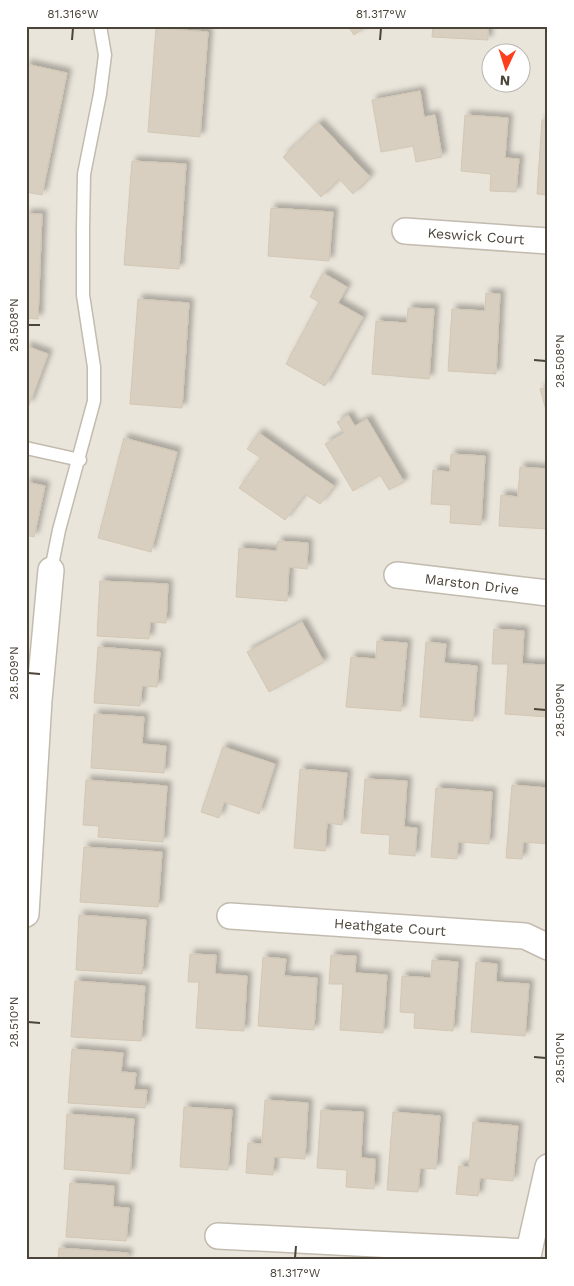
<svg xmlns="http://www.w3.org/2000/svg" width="574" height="1286" font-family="'Work Sans',sans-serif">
  <defs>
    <filter id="shadow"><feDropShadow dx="4.5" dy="-4.5" stdDeviation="2.5" flood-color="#0004"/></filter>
  </defs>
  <rect width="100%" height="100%" fill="#f6f3ec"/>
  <path fill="#eae5da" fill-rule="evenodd" d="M 26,26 L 548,26 L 548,1260 L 26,1260 ZM 492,52 L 522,52 L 522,82 L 492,82 Z"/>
  <path fill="#d8cfc1" stroke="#d3c7b4" filter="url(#shadow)" d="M 348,26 L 367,26 L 354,35 Z
    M 433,26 L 488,26 L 488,40 L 432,37 Z
    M 156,28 L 208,32 L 200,137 L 148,132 Z
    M 26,64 L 67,73 L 42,195 L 26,192 Z
    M 420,91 L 424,117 L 435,115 L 442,157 L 416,162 L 413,146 L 381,152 L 372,100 Z
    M 465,115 L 508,118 L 505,158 L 519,159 L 516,192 L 490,191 L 491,174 L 461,171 Z
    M 542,120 L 548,120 L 548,195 L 537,194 Z
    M 319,123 L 370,177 L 353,194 L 339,179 L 321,197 L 283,157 Z
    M 132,161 L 186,164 L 179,269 L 124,265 Z
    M 271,208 L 333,212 L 329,261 L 268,256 Z
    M 26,214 L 42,214 L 38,319 L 26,318 Z
    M 323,273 L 347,287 L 338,303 L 363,317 L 325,386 L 286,364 L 319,302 L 310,297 Z
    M 486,293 L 500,294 L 496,374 L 448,371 L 452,309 L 485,311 Z
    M 138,299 L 189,303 L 182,408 L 130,404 Z
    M 408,308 L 434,309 L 429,379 L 372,374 L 376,321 L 407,323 Z
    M 26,346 L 48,354 L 29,405 L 26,404 Z
    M 548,387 L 548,417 L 540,389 Z
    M 348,415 L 355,426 L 367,419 L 404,482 L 389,490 L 380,475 L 353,491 L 325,444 L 344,433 L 337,422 Z
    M 259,433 L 334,486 L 320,504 L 305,494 L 285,520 L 239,488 L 261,458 L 247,449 Z
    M 124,438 L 177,452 L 151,552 L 98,538 Z
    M 451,454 L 485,456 L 481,525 L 450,523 L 451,505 L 431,504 L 433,470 L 450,472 Z
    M 520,467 L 548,469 L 548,529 L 499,526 L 501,495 L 518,497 Z
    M 26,482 L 45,486 L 34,537 L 26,535 Z
    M 278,541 L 308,543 L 307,569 L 289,567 L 287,601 L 236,597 L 239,548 L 277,551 Z
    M 100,581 L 168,584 L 166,623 L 150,622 L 149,639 L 97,636 Z
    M 302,622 L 324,662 L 269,692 L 247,652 Z
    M 494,629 L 524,631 L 522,664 L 548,665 L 548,717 L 505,714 L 508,664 L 492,664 Z
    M 377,641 L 407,643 L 401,711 L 346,707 L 351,657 L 376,659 Z
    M 426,642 L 446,644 L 444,663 L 477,666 L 473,721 L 420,717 Z
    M 98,647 L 160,652 L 157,687 L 142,686 L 140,706 L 94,703 Z
    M 94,714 L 144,717 L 142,744 L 166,746 L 164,773 L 91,768 Z
    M 223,747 L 275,764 L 259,814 L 224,802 L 219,818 L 201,812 Z
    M 300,769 L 347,773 L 342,825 L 327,823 L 325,851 L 294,848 Z
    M 365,779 L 407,781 L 404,827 L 417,828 L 415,856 L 389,854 L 390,835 L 361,833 Z
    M 86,780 L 167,786 L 163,842 L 98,837 L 99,826 L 83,825 Z
    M 512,785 L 548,788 L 548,844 L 523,842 L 522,859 L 506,858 Z
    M 436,788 L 492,792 L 489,844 L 458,842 L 457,859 L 431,857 Z
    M 84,847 L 162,852 L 158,907 L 80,902 Z
    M 79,915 L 146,920 L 142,974 L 76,970 Z
    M 190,954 L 216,955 L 215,974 L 247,976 L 244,1031 L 196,1028 L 199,982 L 188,982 Z
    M 331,955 L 356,956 L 355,973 L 387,975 L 383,1033 L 340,1030 L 343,984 L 329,984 Z
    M 263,957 L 286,959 L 284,976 L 317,978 L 314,1030 L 258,1026 Z
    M 432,960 L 458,962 L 453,1031 L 414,1028 L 415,1013 L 400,1012 L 402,976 L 431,978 Z
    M 476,962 L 497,964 L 496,982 L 529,984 L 525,1036 L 471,1032 Z
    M 75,981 L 145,986 L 141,1041 L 71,1037 Z
    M 72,1049 L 123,1053 L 121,1072 L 136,1073 L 134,1090 L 147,1090 L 145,1108 L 68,1103 Z
    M 265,1100 L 308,1103 L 305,1159 L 274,1157 L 273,1175 L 246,1173 L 248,1143 L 262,1144 Z
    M 184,1107 L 232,1110 L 228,1170 L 180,1167 Z
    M 321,1110 L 363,1112 L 361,1158 L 375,1159 L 374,1189 L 346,1187 L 347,1170 L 317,1168 Z
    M 393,1112 L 440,1116 L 436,1169 L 420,1168 L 418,1192 L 387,1190 Z
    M 67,1114 L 134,1119 L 130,1174 L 64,1169 Z
    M 473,1122 L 518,1126 L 513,1181 L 480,1178 L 478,1196 L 456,1194 L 459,1166 L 469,1167 Z
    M 70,1183 L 114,1186 L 113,1207 L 129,1208 L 126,1241 L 66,1237 Z
    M 59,1248 L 128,1253 L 127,1260 L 58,1260 Z"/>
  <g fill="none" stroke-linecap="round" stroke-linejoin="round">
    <g stroke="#c2bbae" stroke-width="15">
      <path id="lane" d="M 26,448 L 80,460
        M 51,570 L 59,530 L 94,401 L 94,367 L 83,295 L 83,229 L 84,174 L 100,94 L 105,55 L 100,26"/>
    </g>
    <g stroke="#c2bbae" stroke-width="28">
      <path id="street" d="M 405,231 L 548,241
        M 397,575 L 548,593
        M 26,914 L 39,700 L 51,570
        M 230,916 L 525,936 L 548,947
        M 218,1236 L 529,1252
        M 527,1260 L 548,1167"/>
    </g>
    <use href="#lane" stroke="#fff" stroke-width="12"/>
    <use href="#street" stroke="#fff" stroke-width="25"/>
  </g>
  <path fill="none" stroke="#4b4439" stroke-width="2" d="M 72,40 L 73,28M 380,40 L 381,28M 28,325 L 40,325M 534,360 L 546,361M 28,673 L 40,674M 534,709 L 546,710M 28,1022 L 40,1023M 534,1057 L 546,1058M 295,1258 L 296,1246"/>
  <g text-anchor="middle" stroke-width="4.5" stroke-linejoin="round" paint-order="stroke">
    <g font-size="14" fill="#4b4439" stroke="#fff">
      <text transform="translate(476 236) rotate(4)" y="5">Keswick Court</text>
      <text transform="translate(472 584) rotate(7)" y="5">Marston Drive</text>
      <text transform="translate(390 927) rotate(4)" y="5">Heathgate Court</text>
    </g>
  </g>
  <rect width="574" height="1286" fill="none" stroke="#ffffff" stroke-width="55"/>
  <g transform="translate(506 68) rotate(184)"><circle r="24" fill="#ffffff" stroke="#b7b4b0"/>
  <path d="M0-4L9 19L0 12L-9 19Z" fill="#fc3f1d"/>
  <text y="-8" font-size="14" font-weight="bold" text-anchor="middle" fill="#4b4439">N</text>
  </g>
  <rect x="28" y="28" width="518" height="1230" fill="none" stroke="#4b4439" stroke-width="2"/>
  <g font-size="12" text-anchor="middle" fill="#4b4439">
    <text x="73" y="18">81.316°W</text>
    <text x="381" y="18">81.317°W</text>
    <text transform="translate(14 325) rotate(-90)" y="4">28.508°N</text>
    <text transform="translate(560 361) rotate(-90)" y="4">28.508°N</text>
    <text transform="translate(14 673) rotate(-90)" y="4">28.509°N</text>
    <text transform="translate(560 710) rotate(-90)" y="4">28.509°N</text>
    <text transform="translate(14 1022) rotate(-90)" y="4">28.510°N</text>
    <text transform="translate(560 1058) rotate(-90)" y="4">28.510°N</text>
    <text x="295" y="1277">81.317°W</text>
  </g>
</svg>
